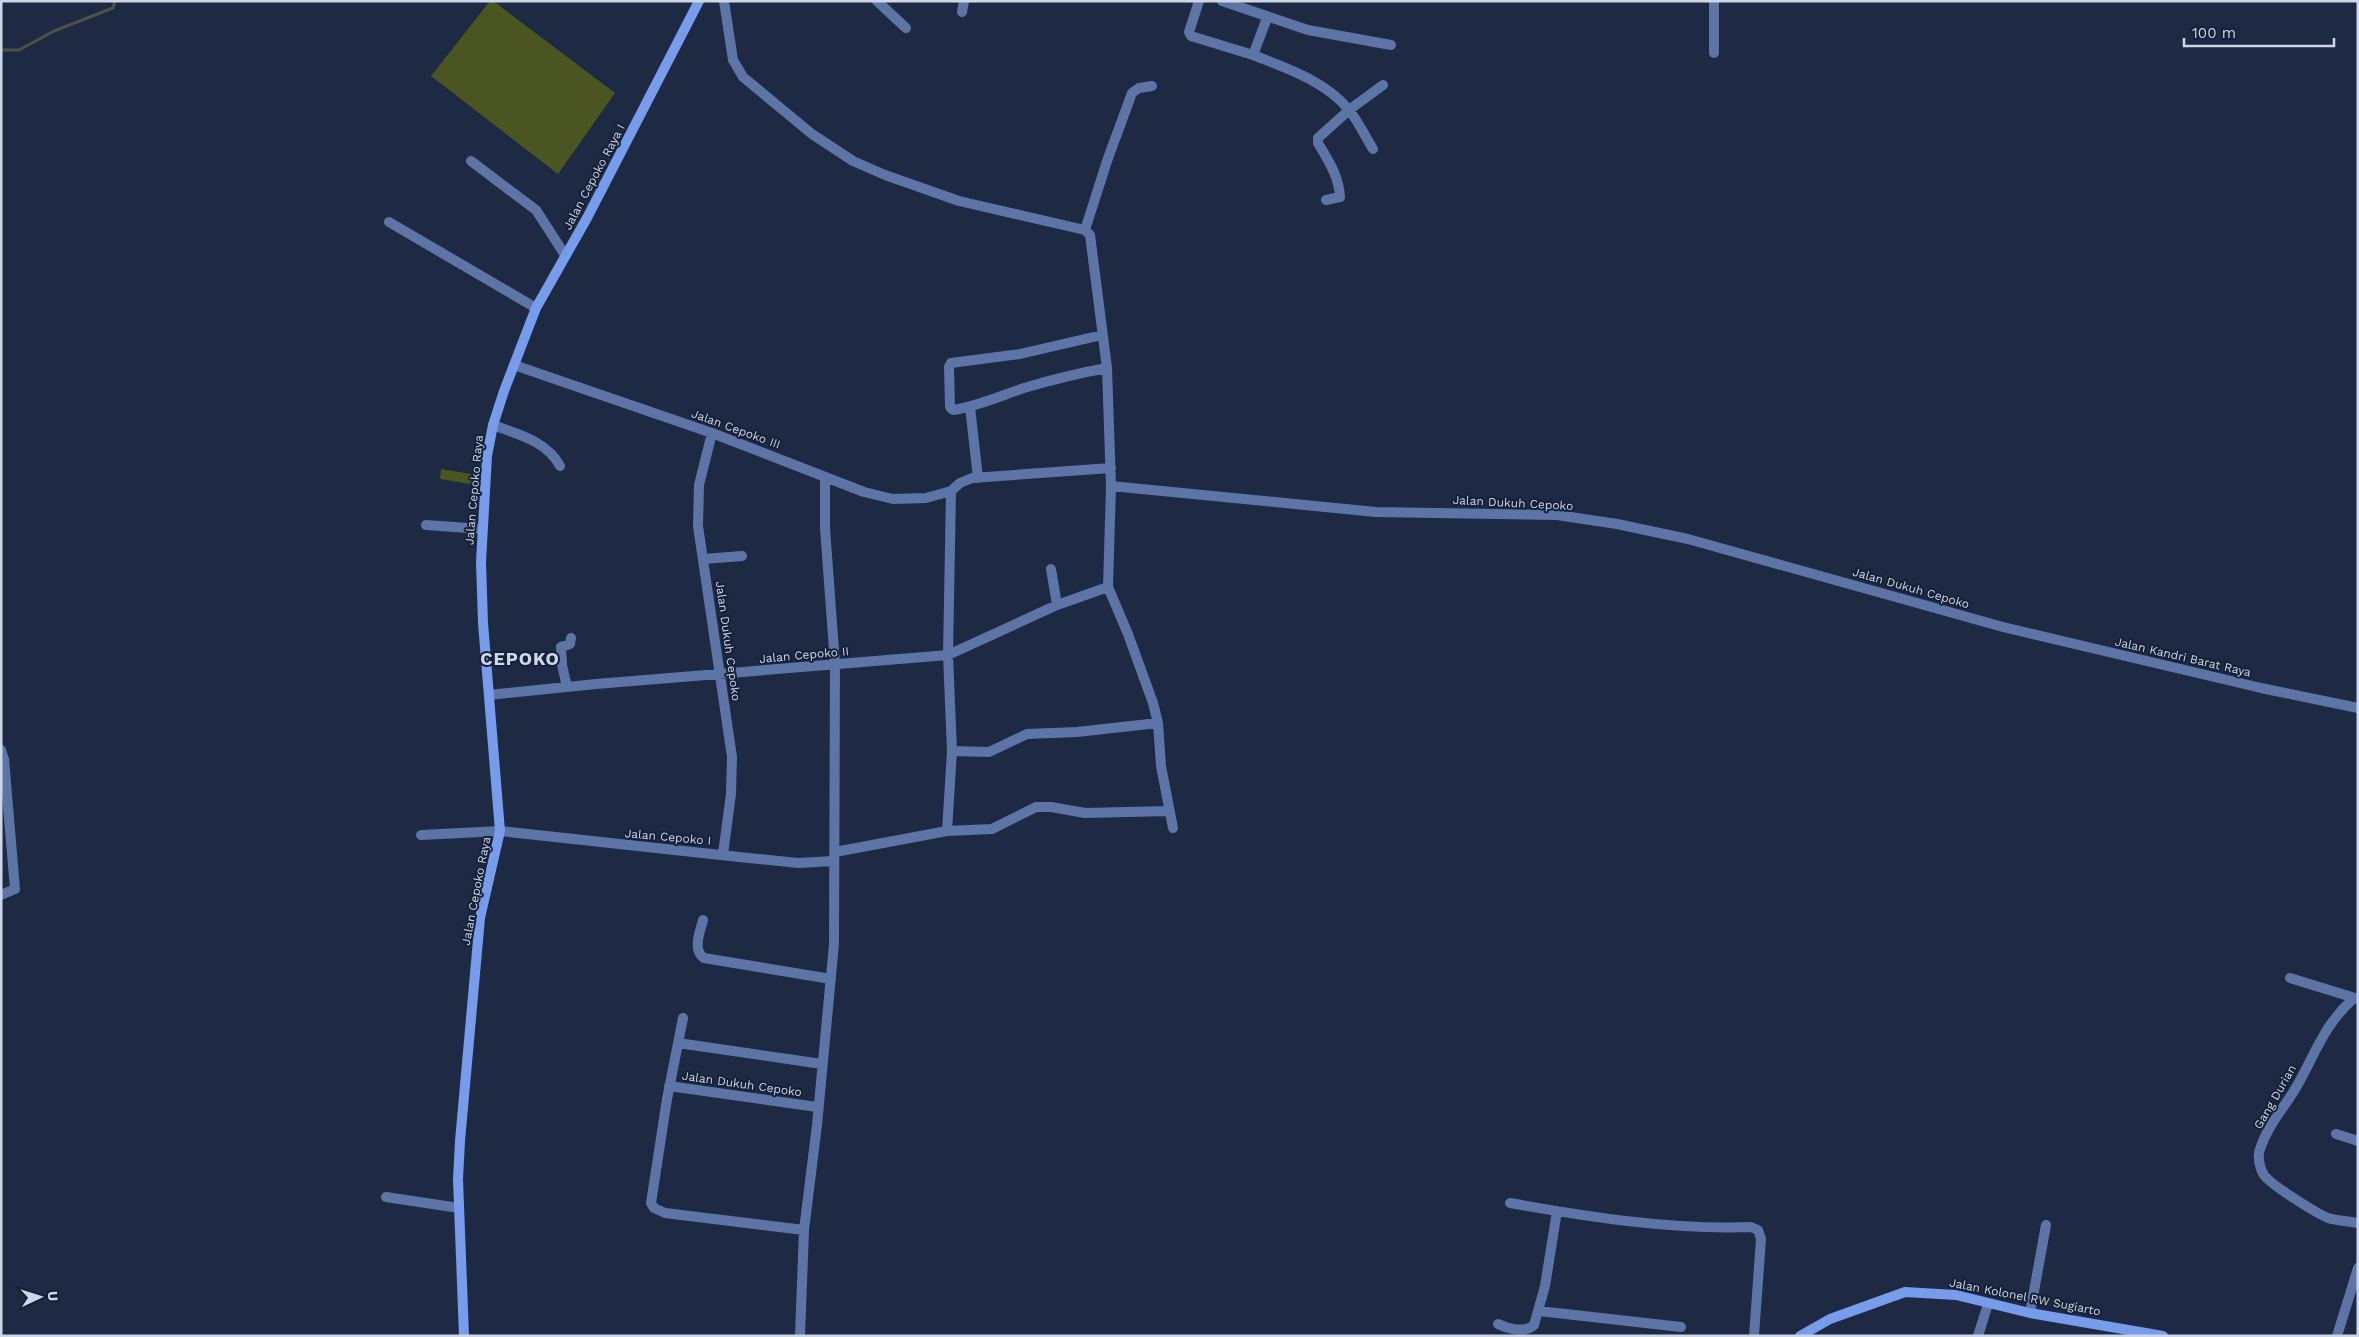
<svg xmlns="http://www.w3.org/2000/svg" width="2359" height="1337" font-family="'Work Sans',sans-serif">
  <rect width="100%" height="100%" fill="#1e2a43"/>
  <path fill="#4a5522" d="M 490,1 L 493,1 L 615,93 L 558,174 L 431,76 Z
    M 441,469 L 477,475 L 476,485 L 440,479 Z"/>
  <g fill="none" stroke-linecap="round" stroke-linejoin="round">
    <path stroke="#4a5145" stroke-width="3" d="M 1,50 L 19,50 L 54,31 L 113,8 L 115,1"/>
    <path stroke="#5c74a6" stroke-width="10" d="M 724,1 L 733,60 L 743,77 L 812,134 L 853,161 L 885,175 L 959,201 L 1085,230 L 1090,235 L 1107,368 L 1111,486 L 1108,587 L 1128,634 L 1153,703 L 1158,723 L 1161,766 L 1173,828
      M 877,1 L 906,28
      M 1199,1 L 1189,32 L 1191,36 L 1253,55
      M 1222,1 L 1308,30 L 1391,45
      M 962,12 L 964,1
      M 1267,18 L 1253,55 C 1286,68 1326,81 1349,110 C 1358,121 1365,136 1373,149
      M 1714,53 L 1714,1
      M 471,161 L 536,210 L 565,255
      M 1326,200 L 1340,197 C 1339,176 1328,160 1318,143 L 1318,138 L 1349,110 L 1383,85
      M 389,222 L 536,308
      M 1085,230 L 1107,161 L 1132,93 L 1139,88 L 1152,86
      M 1102,335 L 1020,354 L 951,363 L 949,367 L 950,407 L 953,410 C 978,406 1000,396 1024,388 C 1051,380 1079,373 1107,368
      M 514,365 L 712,433 L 864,492 L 893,499 L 926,498 L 951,491
      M 970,407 L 978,478
      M 493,425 C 517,434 547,441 560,466
      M 712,433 L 699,485 L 698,526 L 732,757 L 731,794 L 723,854
      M 1111,486 L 1376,512 L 1557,515 L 1617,524 L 1688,539 L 2003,627 L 2261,688 L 2358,708
      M 951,491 L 960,483 L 972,478 L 1111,468
      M 426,525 L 482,529
      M 703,559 L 742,556
      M 1051,569 L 1057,605
      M 567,687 L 562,665 L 561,647 L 570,644 L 571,638
      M 489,695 L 596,684 L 948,655 L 1057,605 L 1108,587
      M 1,750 L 4,759 L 15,889 L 1,895
      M 952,751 L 989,752 L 1027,734 L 1077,732 L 1158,723
      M 947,831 L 952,751 L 948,655 L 951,491
      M 421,835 L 500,831 L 739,857 L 798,863 L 834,861
      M 835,852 L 947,831 L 992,829 L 1036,807 L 1051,807 L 1085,813 L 1168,811
      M 703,920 C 700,932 692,950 704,958 L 831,979
      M 2290,978 L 2358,999
      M 2354,998 C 2324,1025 2317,1050 2298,1084 C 2286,1106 2268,1124 2260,1149 C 2257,1156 2260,1169 2264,1175 C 2271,1185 2316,1213 2328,1218 C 2337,1221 2348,1221 2358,1223
      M 683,1018 L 667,1099 L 651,1203 L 654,1208 L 665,1213 L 804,1230
      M 678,1043 L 822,1064
      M 669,1086 L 817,1107
      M 2336,1134 L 2358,1141
      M 386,1197 L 459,1208
      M 1510,1203 C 1589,1217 1670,1230 1751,1227 L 1758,1230 L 1761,1239 L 1754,1336
      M 1539,1311 L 1681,1327
      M 2030,1313 L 2046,1225
      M 1498,1324 C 1508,1329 1526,1333 1534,1325 L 1545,1286 L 1557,1211
      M 800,1336 L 804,1230 L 817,1125 L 834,944 L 835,664 L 825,528 L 825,478
      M 1978,1336 L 1988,1304
      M 2337,1336 L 2358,1268"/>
    <path stroke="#779cec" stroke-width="10" d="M 464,1336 L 458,1179 L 460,1141 L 480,918 L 500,831 L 483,623 L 481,562 L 487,456 L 493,425 L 504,391 L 536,308 L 587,218 L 699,1
      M 1800,1336 L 1830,1319 L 1905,1292 L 1956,1295 L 2030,1313 L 2163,1336"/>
  </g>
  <g text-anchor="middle" stroke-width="4" stroke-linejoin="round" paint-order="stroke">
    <g font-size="12" fill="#ced7e7" stroke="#152039">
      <text transform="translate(594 177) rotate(-62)" y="4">Jalan Cepoko Raya I</text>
      <text transform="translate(736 429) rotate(20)" y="4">Jalan Cepoko III</text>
      <text transform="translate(474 490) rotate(-85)" y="4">Jalan Cepoko Raya</text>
      <text transform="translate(1513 503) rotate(3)" y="4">Jalan Dukuh Cepoko</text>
      <text transform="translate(1911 588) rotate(16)" y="4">Jalan Dukuh Cepoko</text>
      <text transform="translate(728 641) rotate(82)" y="4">Jalan Dukuh Cepoko</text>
      <text transform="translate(804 655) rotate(-5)" y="4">Jalan Cepoko II</text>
      <text transform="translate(2183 657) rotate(13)" y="4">Jalan Kandri Barat Raya</text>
      <text transform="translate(668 837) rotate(5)" y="4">Jalan Cepoko I</text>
      <text transform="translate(476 891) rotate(-79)" y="4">Jalan Cepoko Raya</text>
      <text transform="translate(742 1084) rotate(8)" y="4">Jalan Dukuh Cepoko</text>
      <text transform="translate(2275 1097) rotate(-60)" y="4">Gang Durian</text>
      <text transform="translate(2025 1297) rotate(11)" y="4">Jalan Kolonel RW Sugiarto</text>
    </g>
    <g font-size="18" font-weight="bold" letter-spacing="1" fill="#ced7e7" stroke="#152039">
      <text x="520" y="665">CEPOKO</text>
    </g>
  </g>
  <rect width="2359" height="1337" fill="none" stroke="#ced7e7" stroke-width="5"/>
  <g transform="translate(40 1297) rotate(86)" stroke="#152039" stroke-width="4" paint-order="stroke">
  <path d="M0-4L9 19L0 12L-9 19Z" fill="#ced7e7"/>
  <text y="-8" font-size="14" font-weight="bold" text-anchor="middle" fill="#ced7e7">U</text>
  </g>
  <path d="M2184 38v8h150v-8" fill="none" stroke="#ced7e7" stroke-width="2.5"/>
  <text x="2192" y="38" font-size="15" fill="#ced7e7" stroke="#152039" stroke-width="4" paint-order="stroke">100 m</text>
</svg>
